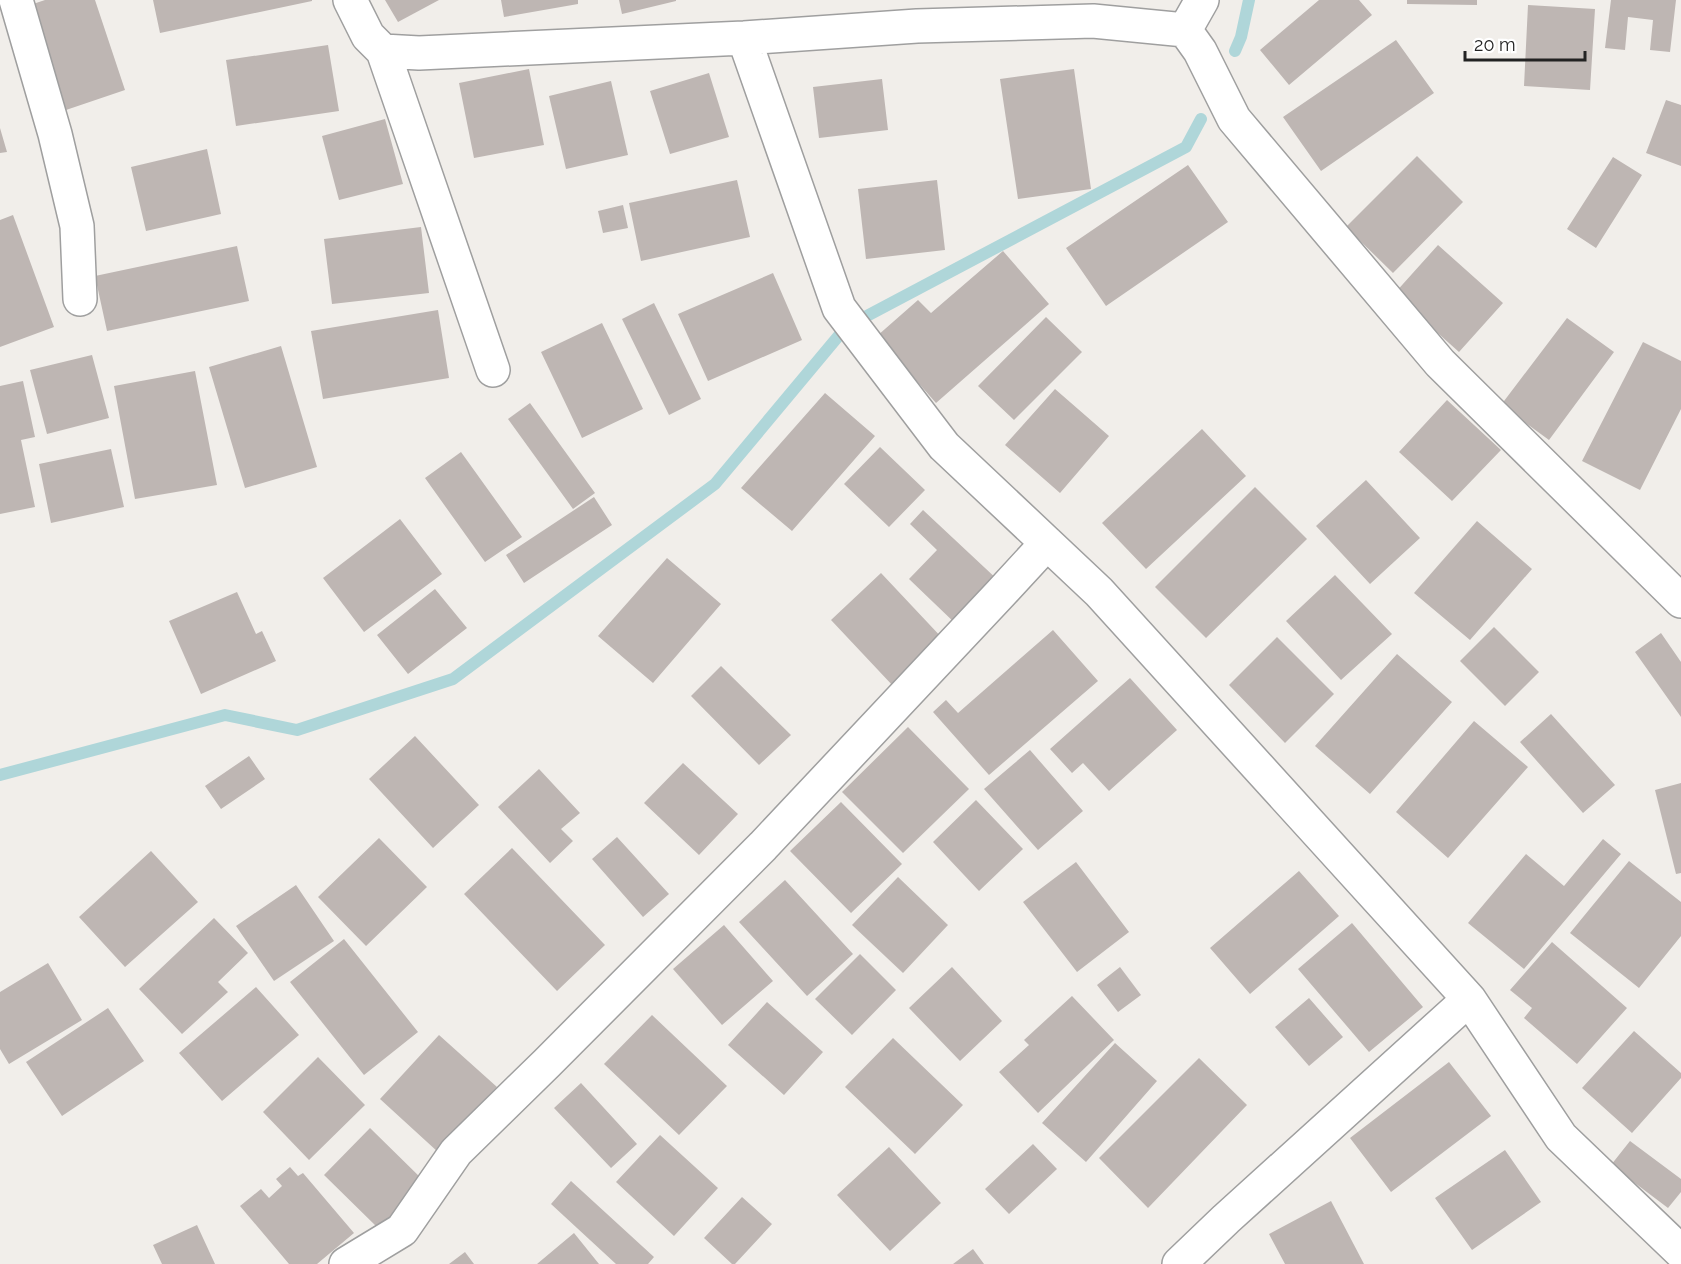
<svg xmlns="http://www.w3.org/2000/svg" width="1681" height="1264" font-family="Raleway,sans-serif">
  <rect width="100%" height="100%" fill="#f1eeea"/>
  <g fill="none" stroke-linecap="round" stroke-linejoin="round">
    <path stroke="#afd6d9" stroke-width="12" d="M 1235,51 L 1241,37 L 1249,0
      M 0,775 L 225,715 L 297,730 L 453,679 L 715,484 L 846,327 L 1186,147 L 1201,119"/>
  </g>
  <path fill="#beb6b3" d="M 45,0 L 95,0 L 125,90 L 66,110 L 30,5 Z
    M 153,0 L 312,0 L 312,1 L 160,33 Z
    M 385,0 L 439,0 L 398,22 Z
    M 501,0 L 578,0 L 578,4 L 504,17 Z
    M 619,0 L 676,0 L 676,1 L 622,14 Z
    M 1319,0 L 1359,0 L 1372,15 L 1289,85 L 1260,50 Z
    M 1407,0 L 1477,0 L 1477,5 L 1407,4 Z
    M 1611,0 L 1676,0 L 1670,52 L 1650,50 L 1653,20 L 1628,17 L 1625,50 L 1605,48 Z
    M 1528,5 L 1595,9 L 1590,90 L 1524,86 Z
    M 1396,40 L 1434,93 L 1321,171 L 1283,117 Z
    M 328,45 L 339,111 L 236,126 L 226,60 Z
    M 529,69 L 544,145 L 474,158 L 459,83 Z
    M 1074,69 L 1091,189 L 1018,199 L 1000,79 Z
    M 709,73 L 729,137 L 670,154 L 650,91 Z
    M 882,79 L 888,130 L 819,138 L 813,87 Z
    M 611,81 L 628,155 L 566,169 L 549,96 Z
    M 1666,100 L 1681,105 L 1681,166 L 1646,153 Z
    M 385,119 L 403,184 L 339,200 L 322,136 Z
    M 0,128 L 7,152 L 0,153 Z
    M 207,149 L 221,214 L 146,231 L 131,167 Z
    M 1417,156 L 1463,202 L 1393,273 L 1346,227 Z
    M 1613,157 L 1642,175 L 1596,248 L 1567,229 Z
    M 1188,165 L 1228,222 L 1106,306 L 1066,248 Z
    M 737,180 L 750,237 L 641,261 L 629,203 Z
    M 937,180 L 945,250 L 866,259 L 858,189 Z
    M 623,205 L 628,228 L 603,233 L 598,211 Z
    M 13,215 L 54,327 L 0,347 L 0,220 Z
    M 421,227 L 429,293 L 332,304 L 324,239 Z
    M 1438,245 L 1503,303 L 1459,352 L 1394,294 Z
    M 237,246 L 249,301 L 107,331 L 95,276 Z
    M 1003,251 L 1049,304 L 936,403 L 877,336 L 918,300 L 931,313 Z
    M 773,273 L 802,340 L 708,381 L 678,314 Z
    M 654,303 L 701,399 L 669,415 L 622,319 Z
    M 438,310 L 449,378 L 323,399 L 311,331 Z
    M 1046,317 L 1082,352 L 1014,420 L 978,386 Z
    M 1567,318 L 1614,352 L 1549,440 L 1501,405 Z
    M 602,323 L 643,409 L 582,438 L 541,352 Z
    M 1643,342 L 1681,361 L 1681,409 L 1640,490 L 1582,461 Z
    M 281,346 L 317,467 L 245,488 L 209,367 Z
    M 92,355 L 109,418 L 47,434 L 30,370 Z
    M 195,371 L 217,485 L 135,499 L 114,386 Z
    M 23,381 L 35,437 L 21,440 L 35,507 L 0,514 L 0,386 Z
    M 1055,389 L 1109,436 L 1060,493 L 1005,445 Z
    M 825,393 L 875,436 L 792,531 L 741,488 Z
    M 1447,400 L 1501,450 L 1452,501 L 1399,452 Z
    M 530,403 L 595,493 L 573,509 L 508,419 Z
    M 1202,429 L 1246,476 L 1146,569 L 1102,523 Z
    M 880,447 L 925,490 L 889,527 L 844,484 Z
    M 111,449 L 124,507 L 51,523 L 39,464 Z
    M 461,452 L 522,537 L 485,562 L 425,478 Z
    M 1366,480 L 1420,538 L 1370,584 L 1316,526 Z
    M 1255,487 L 1307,539 L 1206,638 L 1155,587 Z
    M 594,497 L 612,525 L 524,583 L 506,555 Z
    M 923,510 L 1000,582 L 958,626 L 909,579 L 937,550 L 910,524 Z
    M 400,519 L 442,574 L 364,632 L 323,578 Z
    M 1477,521 L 1532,569 L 1470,640 L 1414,593 Z
    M 667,558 L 721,604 L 653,683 L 598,636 Z
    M 881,573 L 944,640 L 894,687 L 831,620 Z
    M 1335,575 L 1392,634 L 1341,680 L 1286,621 Z
    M 435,589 L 467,628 L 408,674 L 377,635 Z
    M 237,592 L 256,634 L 262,631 L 276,661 L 201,694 L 169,621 Z
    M 1494,627 L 1539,672 L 1505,706 L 1460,661 Z
    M 1053,630 L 1098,681 L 989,775 L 933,712 L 946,700 L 958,713 Z
    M 1661,633 L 1681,662 L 1681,717 L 1635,652 Z
    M 1277,637 L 1334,694 L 1285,743 L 1229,685 Z
    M 1397,654 L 1452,702 L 1370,794 L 1315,746 Z
    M 721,666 L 791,735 L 759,765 L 691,696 Z
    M 1130,678 L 1177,730 L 1109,791 L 1083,763 L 1072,773 L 1050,749 Z
    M 1551,714 L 1615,785 L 1583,813 L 1520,742 Z
    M 1474,721 L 1528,767 L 1448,858 L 1396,812 Z
    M 908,727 L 969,789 L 903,853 L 842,792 Z
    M 415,736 L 479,805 L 433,848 L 369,779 Z
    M 1030,750 L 1083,811 L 1038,850 L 984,789 Z
    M 249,756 L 265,779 L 221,809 L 205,786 Z
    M 683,763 L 738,814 L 699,855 L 644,803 Z
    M 539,769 L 580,813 L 561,829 L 573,841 L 550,863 L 498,807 Z
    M 1681,783 L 1681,873 L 1676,874 L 1655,790 Z
    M 976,800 L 1023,849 L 979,891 L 933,842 Z
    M 841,802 L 902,864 L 851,913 L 790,851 Z
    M 617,837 L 669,894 L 643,917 L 592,859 Z
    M 379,838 L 427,887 L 366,946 L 318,897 Z
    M 1603,839 L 1621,854 L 1524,969 L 1468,923 L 1526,854 L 1564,886 Z
    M 512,848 L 605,945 L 557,991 L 464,894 Z
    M 151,851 L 198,902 L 125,967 L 79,917 Z
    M 1629,861 L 1681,902 L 1681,936 L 1639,988 L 1570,933 Z
    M 1076,862 L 1129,932 L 1077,972 L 1023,902 Z
    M 1299,871 L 1339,916 L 1250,994 L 1210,948 Z
    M 898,877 L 948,925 L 903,973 L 852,925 Z
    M 785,880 L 853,954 L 807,996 L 739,922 Z
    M 296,885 L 334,941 L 274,981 L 236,926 Z
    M 214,918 L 248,953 L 218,982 L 228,992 L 182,1034 L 139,989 Z
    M 1352,923 L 1423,1007 L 1369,1052 L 1298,969 Z
    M 724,925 L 773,981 L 722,1025 L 673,969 Z
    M 344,939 L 418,1032 L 364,1075 L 290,982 Z
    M 1552,942 L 1627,1008 L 1577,1064 L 1524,1018 L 1532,1008 L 1510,990 Z
    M 860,954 L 896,990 L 852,1035 L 815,999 Z
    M 48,963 L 82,1020 L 9,1064 L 0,1049 L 0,992 Z
    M 952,967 L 1002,1021 L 960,1061 L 909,1008 Z
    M 1120,967 L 1141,995 L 1118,1012 L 1097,985 Z
    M 256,987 L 299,1035 L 222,1101 L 179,1053 Z
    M 1072,996 L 1114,1040 L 1038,1113 L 999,1072 L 1029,1045 L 1024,1040 Z
    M 1309,998 L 1343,1037 L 1309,1066 L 1275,1027 Z
    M 767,1002 L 823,1052 L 784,1095 L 728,1045 Z
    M 108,1008 L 144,1061 L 62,1116 L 26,1062 Z
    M 652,1015 L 727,1086 L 679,1135 L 604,1064 Z
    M 1634,1031 L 1681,1073 L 1681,1078 L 1632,1133 L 1582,1088 Z
    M 439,1035 L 497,1087 L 438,1152 L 380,1099 Z
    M 893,1038 L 963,1105 L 915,1154 L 845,1087 Z
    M 1115,1043 L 1157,1081 L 1086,1162 L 1042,1123 Z
    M 318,1057 L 365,1105 L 309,1160 L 263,1112 Z
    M 1199,1058 L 1247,1105 L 1148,1208 L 1099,1158 Z
    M 1449,1062 L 1491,1116 L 1391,1192 L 1350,1138 Z
    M 581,1083 L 637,1144 L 611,1168 L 554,1108 Z
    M 370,1128 L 425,1182 L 379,1229 L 324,1175 Z
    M 660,1135 L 718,1188 L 674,1236 L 616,1182 Z
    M 1630,1141 L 1681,1179 L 1681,1192 L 1668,1208 L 1611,1165 Z
    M 1033,1144 L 1057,1169 L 1009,1214 L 985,1189 Z
    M 889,1147 L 941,1203 L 890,1251 L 837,1195 Z
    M 1505,1150 L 1541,1202 L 1472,1250 L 1435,1198 Z
    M 290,1167 L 298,1176 L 303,1173 L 354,1233 L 317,1264 L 289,1264 L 240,1206 L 261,1189 L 269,1198 L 282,1186 L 276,1179 Z
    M 571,1181 L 654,1257 L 648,1264 L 616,1264 L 551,1204 Z
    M 742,1197 L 772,1224 L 735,1264 L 732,1264 L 704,1238 Z
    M 1331,1201 L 1364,1264 L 1285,1264 L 1269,1234 Z
    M 197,1225 L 215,1264 L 162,1264 L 153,1245 Z
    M 574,1233 L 599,1264 L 537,1264 Z
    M 973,1249 L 984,1264 L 953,1264 Z
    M 465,1252 L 474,1264 L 449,1264 Z"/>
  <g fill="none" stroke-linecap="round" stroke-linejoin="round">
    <g stroke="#9f9f9f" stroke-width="36">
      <path id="minor" d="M 16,0 L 55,134 L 77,226 L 80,299
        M 350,0 L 368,36 L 383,51 L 493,370
        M 1185,30 L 1202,0
        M 744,38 L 839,308 L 944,446 L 1099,592 L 1469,999 L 1561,1137 L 1681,1252
        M 383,51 L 419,53 L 744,38 L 917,26 L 1093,21 L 1185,30 L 1200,51 L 1234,119 L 1440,363 L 1681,601
        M 346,1264 L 402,1230 L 456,1152 L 547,1063 L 763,846 L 1000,594 L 1047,543
        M 1179,1264 L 1226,1219 L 1469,999"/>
    </g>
    <use href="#minor" stroke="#fff" stroke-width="33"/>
  </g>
  <path d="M1465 51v9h120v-9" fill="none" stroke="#222222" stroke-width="3"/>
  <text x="1474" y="51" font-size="18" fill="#222222" stroke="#ffffff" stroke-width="4.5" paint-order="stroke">20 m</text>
</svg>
